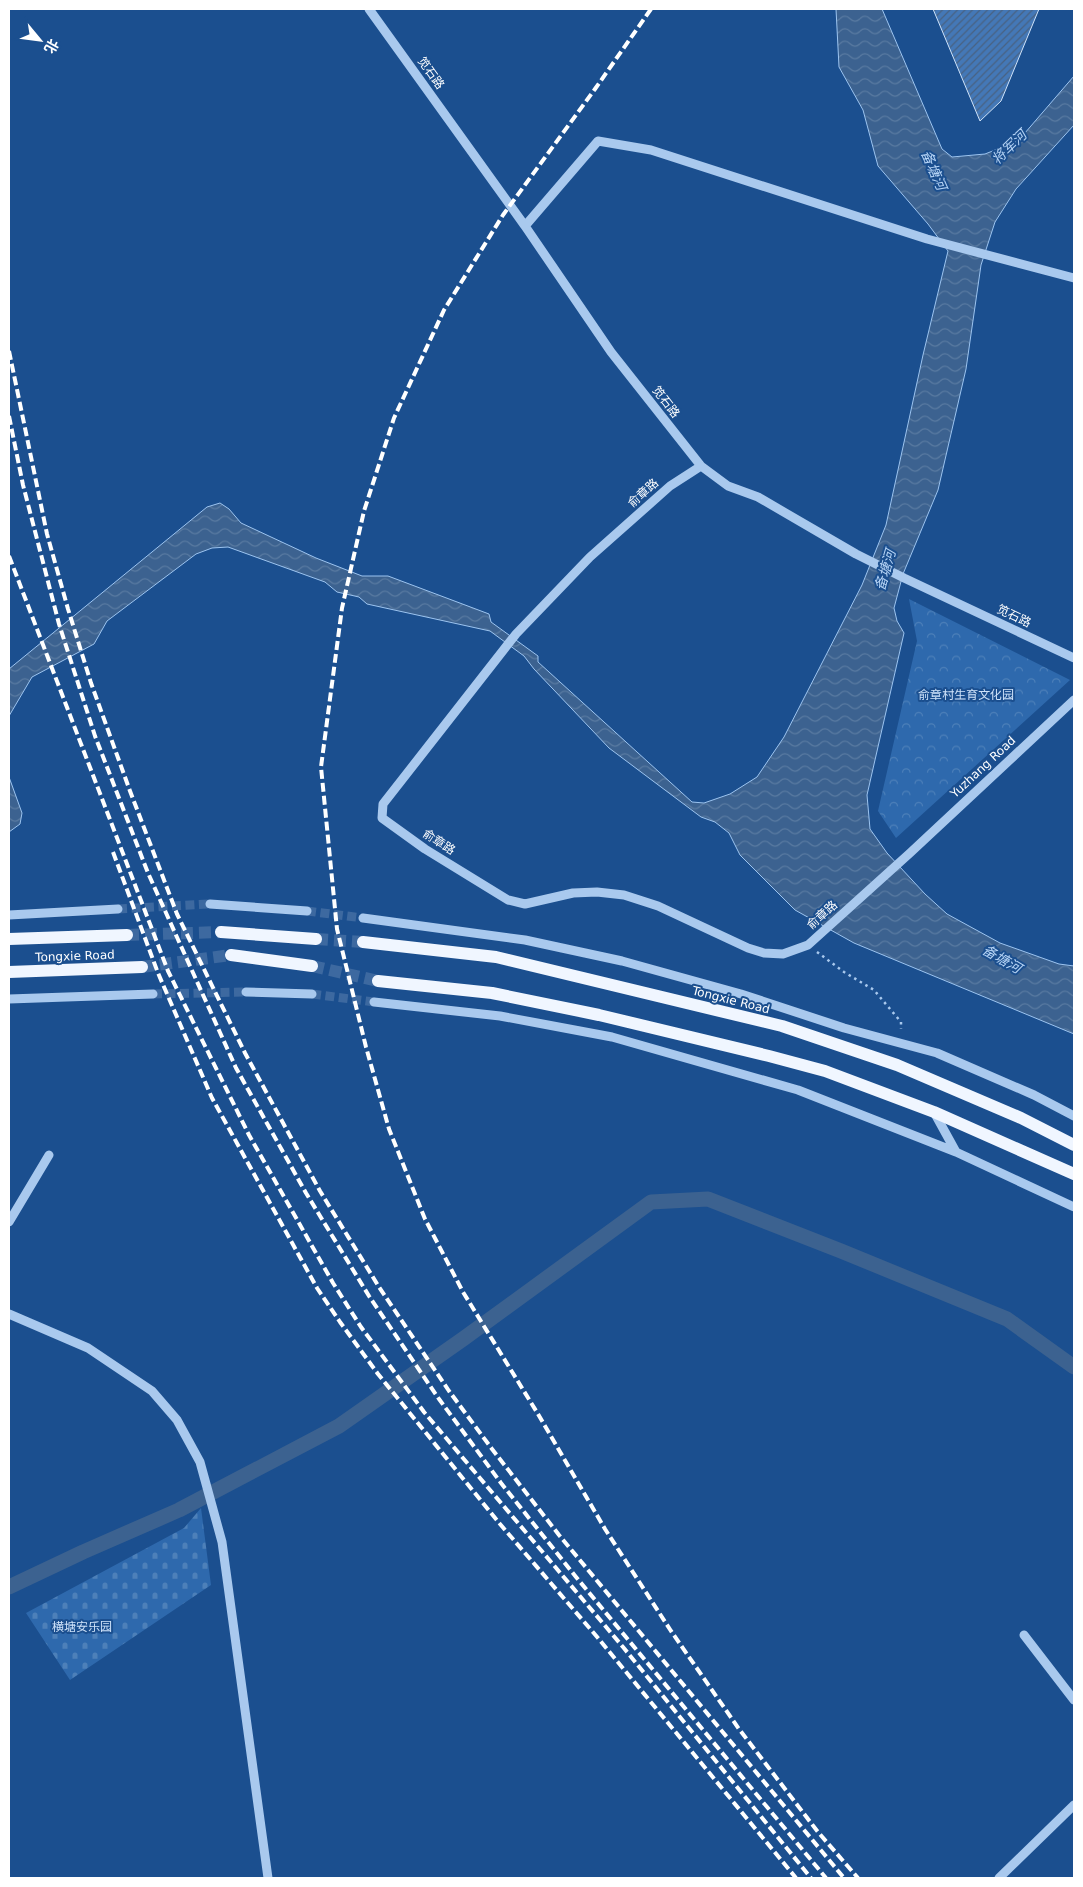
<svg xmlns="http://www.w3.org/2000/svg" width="1083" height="1887" font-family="'DejaVu Sans','Noto Sans SC',sans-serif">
  <defs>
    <pattern id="forest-crowns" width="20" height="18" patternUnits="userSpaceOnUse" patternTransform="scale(1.25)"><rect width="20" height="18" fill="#2e69ad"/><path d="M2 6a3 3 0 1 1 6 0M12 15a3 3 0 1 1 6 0" fill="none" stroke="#4d80b9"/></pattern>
    <pattern id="cemetery-stones" width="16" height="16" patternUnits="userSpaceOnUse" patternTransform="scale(1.25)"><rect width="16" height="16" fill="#2e69ad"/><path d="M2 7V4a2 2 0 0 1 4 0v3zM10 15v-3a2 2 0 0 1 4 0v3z" fill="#4d80b9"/></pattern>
    <pattern id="water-waves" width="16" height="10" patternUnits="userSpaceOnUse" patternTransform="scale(1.25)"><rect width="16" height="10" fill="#3c6290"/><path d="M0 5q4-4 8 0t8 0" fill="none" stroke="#597aa1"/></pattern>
    <pattern id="building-hatch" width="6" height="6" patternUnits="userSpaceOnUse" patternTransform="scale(1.25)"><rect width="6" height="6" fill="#4478b7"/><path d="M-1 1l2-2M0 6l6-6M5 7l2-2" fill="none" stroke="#486282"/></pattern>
  </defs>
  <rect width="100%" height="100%" fill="#1b4f8f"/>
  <path fill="url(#forest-crowns)" d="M 909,599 L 1070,680 L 896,838 L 878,811 L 917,641 Z"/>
  <path fill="url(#cemetery-stones)" d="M 201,1508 L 211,1585 L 70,1680 L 26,1613 L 184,1528 Z"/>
  <path fill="url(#water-waves)" stroke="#9cc4f0" d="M 836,9 L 882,9 L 942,149 L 952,157 L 985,154 L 1018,141 L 1074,76 L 1074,125 L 1016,189 L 995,222 L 981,265 L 966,369 L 938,490 L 903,574 L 894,608 L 897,621 L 904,633 L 867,795 L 870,829 L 887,853 L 925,894 L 947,914 L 1000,943 L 1059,964 L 1074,966 L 1074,1034 L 854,943 L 795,910 L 740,855 L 729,833 L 715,822 L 701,817 L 609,748 L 534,669 L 524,656 L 490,631 L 367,604 L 359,597 L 337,592 L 325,582 L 228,547 L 212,548 L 196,554 L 107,621 L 94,644 L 32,677 L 9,716 L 9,669 L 207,507 L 220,503 L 229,509 L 241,523 L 316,558 L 362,576 L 388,576 L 489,614 L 491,622 L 538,656 L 538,662 L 692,802 L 704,803 L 730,794 L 757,777 L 784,737 L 862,585 L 886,525 L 923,355 L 948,251 L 928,224 L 878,166 L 863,110 L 839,67 Z
    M 9,777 L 22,813 L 20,824 L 9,832 Z"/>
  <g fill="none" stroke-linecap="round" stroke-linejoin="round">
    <path stroke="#3c6290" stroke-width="15" d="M 9,1587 L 83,1552 L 179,1510 L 339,1426 L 463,1339 L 651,1202 L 708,1199 L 841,1251 L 1007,1319 L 1074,1367"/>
  </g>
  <path fill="url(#building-hatch)" stroke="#cfe3fa" d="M 933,9 L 1039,9 L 1001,101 L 980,121 Z"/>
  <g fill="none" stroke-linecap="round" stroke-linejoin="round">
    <path stroke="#3d69a0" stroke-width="9" stroke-dasharray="9 4.5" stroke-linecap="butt" d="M 118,909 L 210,904
      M 307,911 L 363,918
      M 153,994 L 246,992
      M 312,994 L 374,1002"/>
    <path stroke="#3d69a0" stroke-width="12" stroke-dasharray="12 6" stroke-linecap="butt" d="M 127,935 L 221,932
      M 316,939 L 363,942
      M 312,966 L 378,981
      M 142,967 L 231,955"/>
    <path stroke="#a9c9ee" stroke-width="2.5" stroke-dasharray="2.5 4" stroke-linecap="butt" d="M 817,952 L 844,972 L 874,990 L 901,1022 L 901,1029"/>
    <path stroke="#a9c9ee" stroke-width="9" d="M 369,9 L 525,226 L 611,352 L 701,466 L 728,486 L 758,497 L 856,554 L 904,578 L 1074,658
      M 525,226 L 598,141 L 651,150 L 927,239 L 1074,278
      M 701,466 L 670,486 L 590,557 L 516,634 L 383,804 L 382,818 L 425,849 L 508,900 L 525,904 L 573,893 L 597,892 L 624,895 L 658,906 L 748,948 L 764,953 L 783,954 L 808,945 L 910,853 L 1074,700
      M 210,904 L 307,911
      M 9,915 L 118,909
      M 363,918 L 525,940 L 622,961 L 741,994 L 844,1028 L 937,1053 L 1034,1095 L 1074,1116
      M 246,992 L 312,994
      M 9,999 L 153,994
      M 374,1002 L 500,1016 L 612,1037 L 798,1090 L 956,1152 L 1074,1207
      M 934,1112 L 956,1152
      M 9,1222 L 49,1155
      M 9,1314 L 88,1348 L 152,1391 L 177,1420 L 200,1462 L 222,1542 L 268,1878
      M 1024,1635 L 1074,1700
      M 999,1878 L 1074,1805"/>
    <path stroke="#f0f6ff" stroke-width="12" d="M 221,932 L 316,939
      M 9,939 L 127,935
      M 363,942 L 496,957 L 782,1026 L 897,1065 L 1021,1118 L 1074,1145
      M 231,955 L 312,966
      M 9,972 L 142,967
      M 378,981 L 492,993 L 599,1015 L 769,1056 L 825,1071 L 934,1112 L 1074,1174"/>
    <path stroke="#fff" stroke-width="4" stroke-dasharray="9 4" stroke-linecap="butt" d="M 651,9 L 595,89 L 503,215 L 444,310 L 394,418 L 364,511 L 342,608 L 321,767 L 337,929 L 366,1047 L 389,1129 L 425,1219 L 463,1292 L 538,1414 L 605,1529 L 671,1631 L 739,1729 L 818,1832 L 858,1878
      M 9,351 L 47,534 L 68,609 L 91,683 L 130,791 L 177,914 L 245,1053 L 320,1191 L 379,1287 L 449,1391 L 492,1449 L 559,1535 L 844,1878
      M 9,416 L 23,485 L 59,624 L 95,736 L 148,873 L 236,1068 L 306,1193 L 369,1296 L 439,1399 L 501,1483 L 576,1577 L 826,1878
      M 9,556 L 168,971 L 249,1135 L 333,1283 L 361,1327 L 424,1412 L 623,1647 L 811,1878
      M 113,852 L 158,973 L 212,1098 L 317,1288 L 340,1322 L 378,1374 L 500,1524 L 598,1638 L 796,1878"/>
  </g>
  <g text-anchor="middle" stroke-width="4" stroke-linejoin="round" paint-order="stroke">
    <g font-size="12" fill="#fff" stroke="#1b4f8f">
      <text transform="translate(431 73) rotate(54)" y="4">笕石路</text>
      <text transform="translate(666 402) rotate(52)" y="4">笕石路</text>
      <text transform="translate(643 493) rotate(-42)" y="4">俞章路</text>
      <text transform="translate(1014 616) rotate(25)" y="4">笕石路</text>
      <text transform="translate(983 767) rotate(-43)" y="4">Yuzhang Road</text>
      <text transform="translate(439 842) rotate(33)" y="4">俞章路</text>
      <text transform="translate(822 915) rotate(-42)" y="4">俞章路</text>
      <text transform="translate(75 956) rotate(-2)" y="4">Tongxie Road</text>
      <text transform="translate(731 1000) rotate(14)" y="4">Tongxie Road</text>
    </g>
    <g font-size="12" fill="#cfe3fa" stroke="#1b4f8f">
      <text x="966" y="699">俞章村生育文化园</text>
      <text x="82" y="1631">横塘安乐园</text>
    </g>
    <g font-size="14" font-style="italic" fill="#b5d3f5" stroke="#1b4f8f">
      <text transform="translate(1009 147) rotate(-44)" y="5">将军河</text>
      <text transform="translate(934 170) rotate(66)" y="5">备塘河</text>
      <text transform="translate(885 570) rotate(-74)" y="5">备塘河</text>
      <text transform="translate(1002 959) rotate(30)" y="5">备塘河</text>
    </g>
  </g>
  <rect width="1083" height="1887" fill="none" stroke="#ffffff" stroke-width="20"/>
  <g transform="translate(40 40) rotate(119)" stroke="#1b4f8f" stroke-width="4" paint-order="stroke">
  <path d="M0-4L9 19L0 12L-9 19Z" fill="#ffffff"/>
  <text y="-8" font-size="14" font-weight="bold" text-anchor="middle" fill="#ffffff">北</text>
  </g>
</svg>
